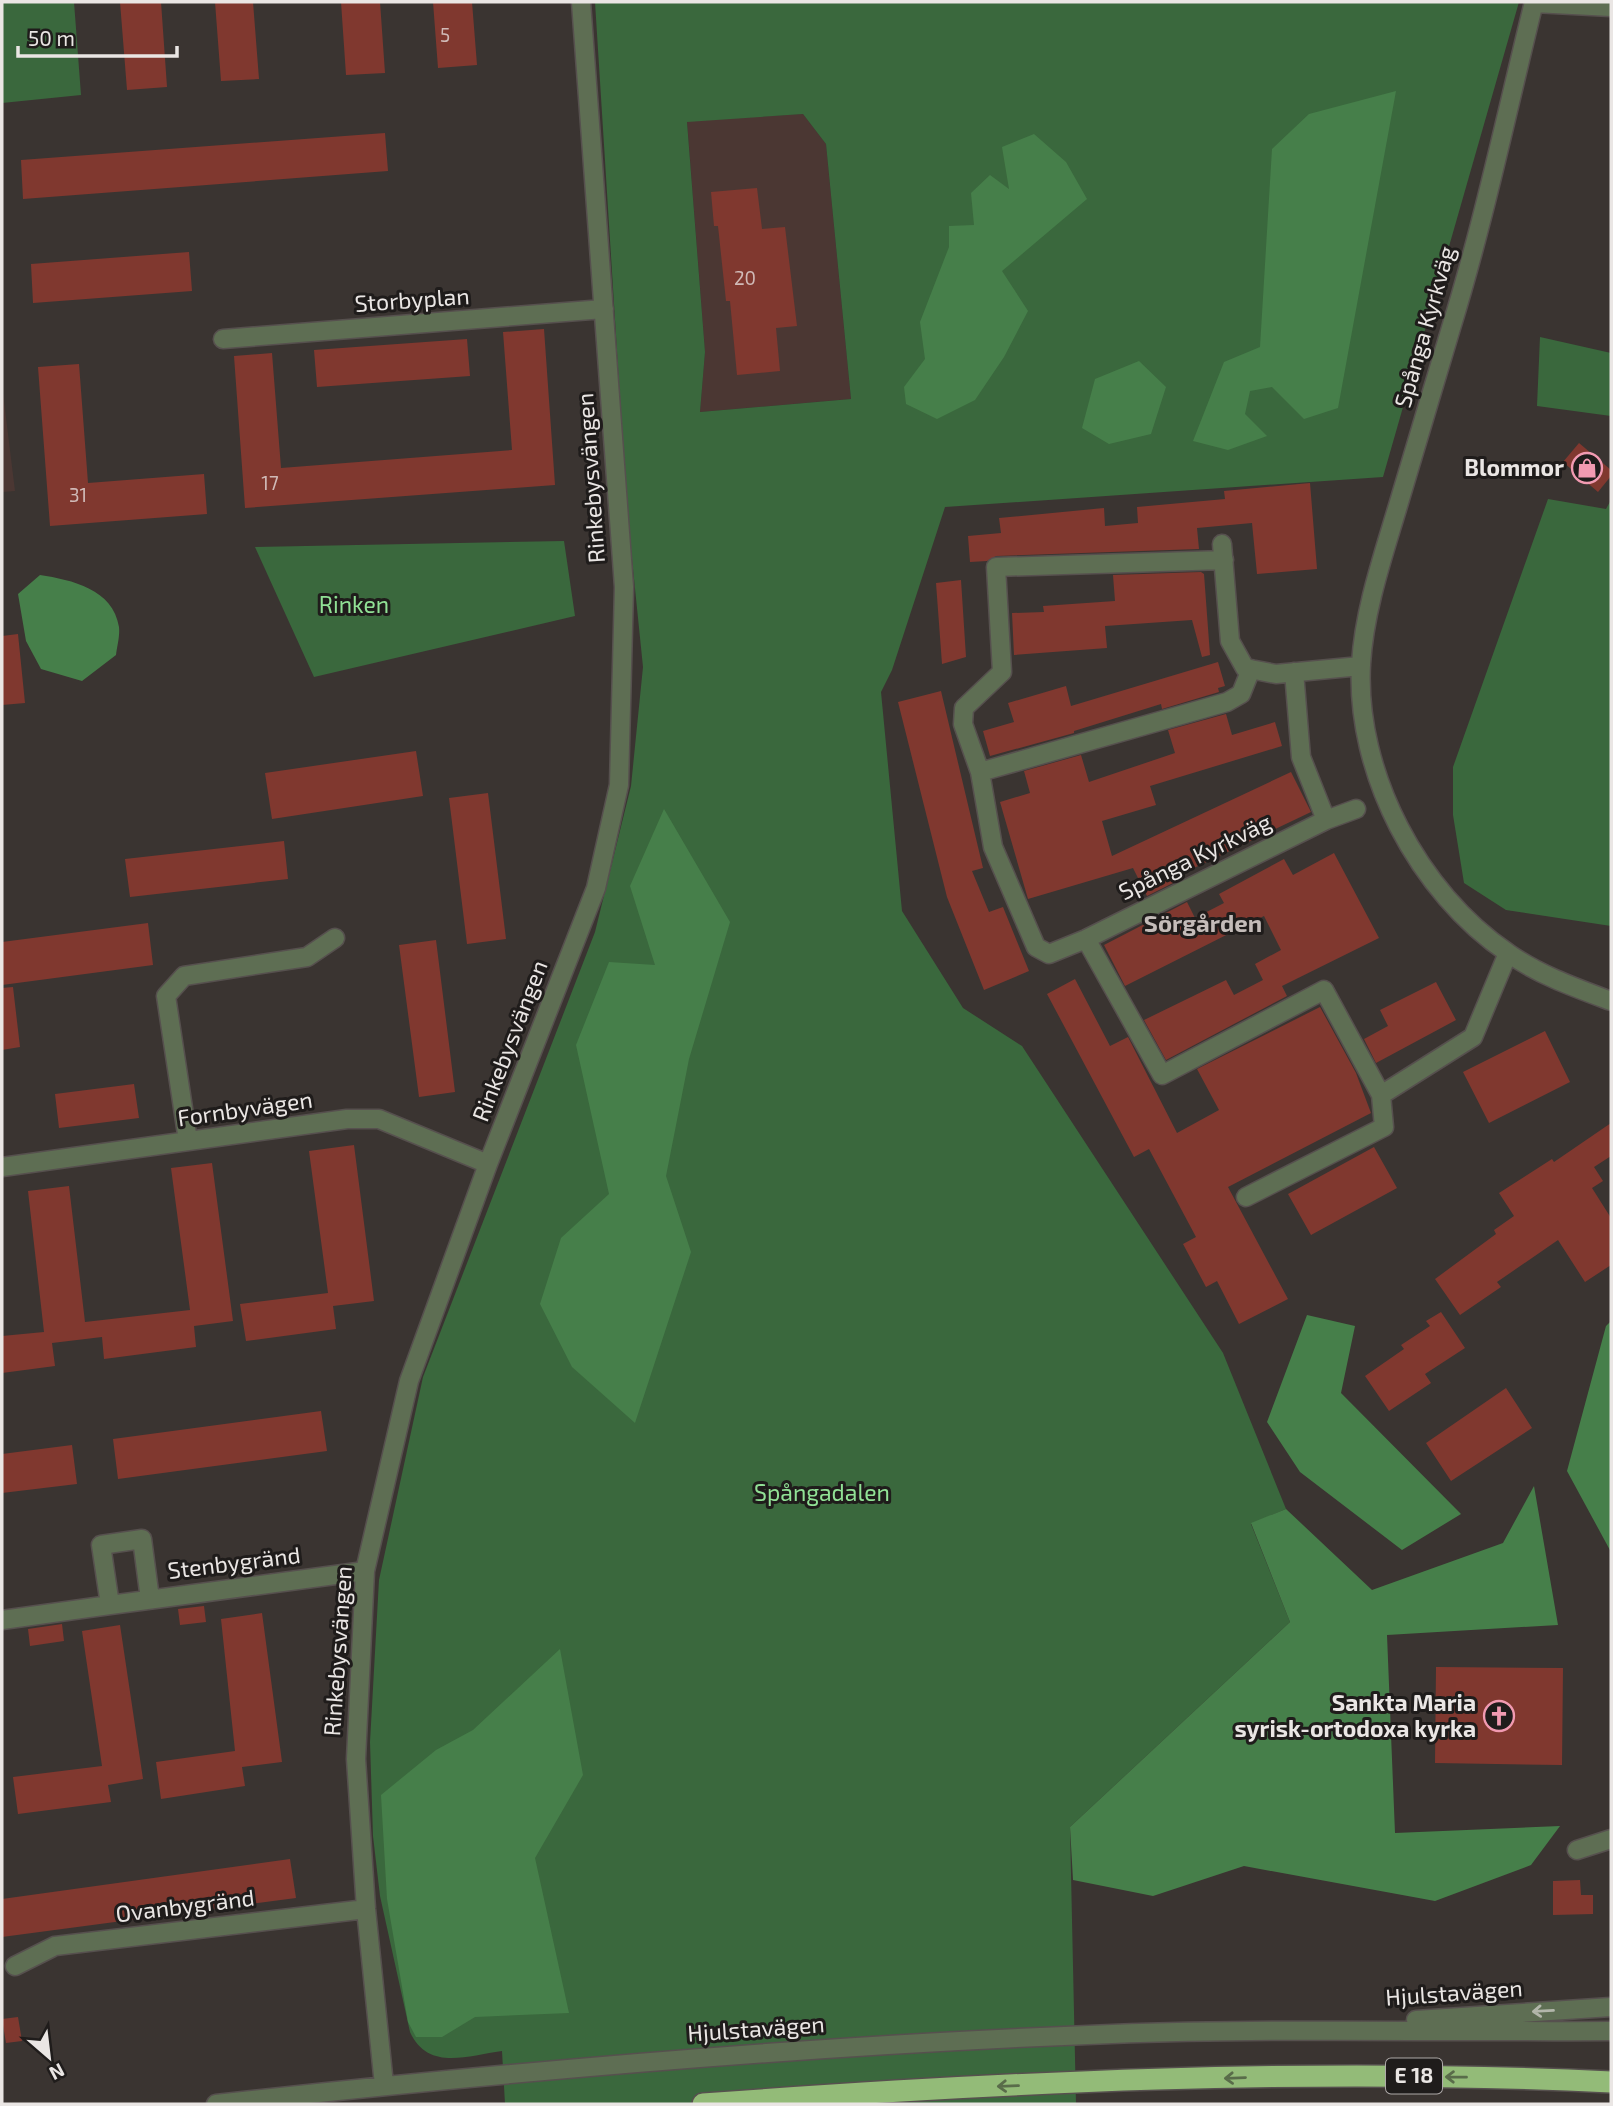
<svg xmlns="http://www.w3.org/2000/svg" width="1613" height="2106" font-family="'Exo 2',sans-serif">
  <rect width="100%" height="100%" fill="#3a3431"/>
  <path fill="#4b3733" d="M 803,114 L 826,144 L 851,399 L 700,412 L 705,352 L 687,121 Z
    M 2,385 L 15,491 L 2,492 Z"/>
  <path fill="#3a683d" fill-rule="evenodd" d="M 2,2 L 74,2 L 81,95 L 2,103 Z
    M 595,2 L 1519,2 L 1383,477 L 945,507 L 892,670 L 881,692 L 902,911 L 963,1008 L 1022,1046 L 1223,1353 L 1286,1509 L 1251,1524 L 1290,1622 L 1070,1827 L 1076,2104 L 505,2104 L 502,2051 C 466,2056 428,2071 410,2032 L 380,1896 L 373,1836 L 370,1742 L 379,1580 L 423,1377 L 595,932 L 631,786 L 643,667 L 627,510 ZM 803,114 L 826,144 L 851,399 L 700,412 L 705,352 L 687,122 Z
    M 1540,337 L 1611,353 L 1611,416 L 1537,406 Z
    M 1548,499 L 1606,509 L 1611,500 L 1611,926 L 1506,910 L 1464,883 L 1453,815 L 1453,767 Z
    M 564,541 L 575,616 L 314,677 L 255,547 Z"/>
  <path fill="#467f4a" d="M 1396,91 L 1338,408 L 1304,419 L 1272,387 L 1250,391 L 1245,414 L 1267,436 L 1228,450 L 1193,441 L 1224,362 L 1260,347 L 1272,149 L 1309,114 Z
    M 1034,134 L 1066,162 L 1087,199 L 1002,271 L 1028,311 L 1004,357 L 975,400 L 937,419 L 906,404 L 904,387 L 925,359 L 920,322 L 949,247 L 949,226 L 974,225 L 971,193 L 990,175 L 1009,189 L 1002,147 Z
    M 1139,361 L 1166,387 L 1151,434 L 1109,444 L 1082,428 L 1095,379 Z
    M 40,575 C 72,580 113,589 119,627 C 120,636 117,647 116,655 L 82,681 L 41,669 L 26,641 L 18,594 Z
    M 664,809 L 730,922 L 689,1059 L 666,1176 L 691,1252 L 635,1423 L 572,1367 L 540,1304 L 561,1238 L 609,1194 L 576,1045 L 609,962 L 655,965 L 630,886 Z
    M 1307,1315 L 1355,1326 L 1341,1393 L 1461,1514 L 1402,1550 L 1300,1472 L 1267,1422 Z
    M 1611,1321 L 1611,1552 L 1567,1471 L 1606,1326 Z
    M 1534,1486 L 1558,1625 L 1387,1635 L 1395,1833 L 1560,1826 L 1531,1865 L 1435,1901 L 1244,1866 L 1153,1896 L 1073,1880 L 1070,1827 L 1290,1622 L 1251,1523 L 1286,1509 L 1372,1590 L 1503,1543 Z
    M 560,1649 L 583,1775 L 535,1858 L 569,2013 L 475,2017 L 442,2037 L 416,2037 L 408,2022 L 387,1899 L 381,1795 L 436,1750 L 473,1730 Z"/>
  <path fill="#80382f" d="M 120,2 L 161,2 L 167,87 L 127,90 Z
    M 215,2 L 253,2 L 259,79 L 221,81 Z
    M 341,2 L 380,2 L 385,73 L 346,75 Z
    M 433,2 L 472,2 L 477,65 L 438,68 Z
    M 385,133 L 388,171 L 23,199 L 21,160 Z
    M 757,188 L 762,229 L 785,227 L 797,326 L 776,328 L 780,371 L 737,375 L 730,301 L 726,301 L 718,226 L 714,226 L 711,192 Z
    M 189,252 L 192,291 L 33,303 L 31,264 Z
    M 544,329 L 555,485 L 245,508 L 234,356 L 272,353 L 281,468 L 512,450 L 503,332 Z
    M 467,339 L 470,376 L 317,387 L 314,350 Z
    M 79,364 L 88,483 L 204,474 L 207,514 L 50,526 L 38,367 Z
    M 1579,443 L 1611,470 L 1611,476 L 1598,492 L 1563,462 Z
    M 1310,483 L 1317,569 L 1257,574 L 1252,523 L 1197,528 L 1199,549 L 996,556 L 987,561 L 970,562 L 968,536 L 1001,533 L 999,518 L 1104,508 L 1105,526 L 1138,523 L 1137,507 L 1225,499 L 1224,491 Z
    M 1201,572 L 1204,574 L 1210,655 L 1202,657 L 1192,620 L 1105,626 L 1107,648 L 1014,655 L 1012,613 L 1044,612 L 1043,606 L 1115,601 L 1113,575 Z
    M 961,580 L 966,657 L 942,664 L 936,583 Z
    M 18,634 L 25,703 L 2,705 L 2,636 Z
    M 1218,662 L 1225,686 L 1218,688 L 1219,692 L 1162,709 L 1161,704 L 1074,731 L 1074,733 L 990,756 L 983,731 L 1014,722 L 1008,703 L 1066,686 L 1071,706 Z
    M 941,691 L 983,868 L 972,871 L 989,912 L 1003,907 L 1029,971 L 984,990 L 947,897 L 898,702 Z
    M 1226,714 L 1232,735 L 1275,722 L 1282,746 L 1150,786 L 1156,805 L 1102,821 L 1112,856 L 1291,772 L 1311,812 L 1175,877 L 1177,881 L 1147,896 L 1133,868 L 1028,899 L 1000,802 L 1030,793 L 1024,771 L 1081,755 L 1089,782 L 1175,753 L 1168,730 Z
    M 416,751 L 423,796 L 272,819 L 265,773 Z
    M 488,793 L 506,939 L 467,944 L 449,798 Z
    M 284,841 L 288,879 L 130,897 L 125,859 Z
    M 1334,853 L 1379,938 L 1282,986 L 1287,996 L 1166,1060 L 1144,1020 L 1226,980 L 1234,995 L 1263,980 L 1255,964 L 1281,950 L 1264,916 L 1125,986 L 1104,945 L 1187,902 L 1195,918 L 1224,903 L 1219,894 L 1284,859 L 1293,875 Z
    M 148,923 L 153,965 L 2,985 L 2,942 Z
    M 436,940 L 455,1092 L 419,1097 L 399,945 Z
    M 1075,979 L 1110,1046 L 1128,1037 L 1177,1133 L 1219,1110 L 1197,1069 L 1320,1007 L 1356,1073 L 1371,1113 L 1228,1187 L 1288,1299 L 1239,1324 L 1217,1281 L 1206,1287 L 1183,1244 L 1196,1237 L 1149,1149 L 1134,1157 L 1047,994 Z
    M 1436,982 L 1456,1020 L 1376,1063 L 1364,1039 L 1388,1026 L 1380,1010 Z
    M 13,987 L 20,1047 L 2,1050 L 2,988 Z
    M 1545,1031 L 1570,1082 L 1489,1123 L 1463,1072 Z
    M 134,1084 L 139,1118 L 59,1128 L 55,1094 Z
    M 1611,1123 L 1611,1156 L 1594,1167 L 1603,1181 L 1592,1188 L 1611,1218 L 1611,1265 L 1585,1282 L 1558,1240 L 1497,1282 L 1501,1287 L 1460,1315 L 1435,1279 L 1496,1234 L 1494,1230 L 1514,1216 L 1499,1193 L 1552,1159 L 1554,1162 Z
    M 354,1145 L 374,1301 L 333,1306 L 336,1329 L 246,1341 L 240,1304 L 328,1293 L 309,1151 Z
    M 1374,1147 L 1397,1188 L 1311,1235 L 1288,1194 Z
    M 212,1163 L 233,1321 L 194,1326 L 196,1347 L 104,1359 L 102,1337 L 52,1343 L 55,1366 L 2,1373 L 2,1336 L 44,1332 L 28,1191 L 69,1186 L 85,1322 L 190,1310 L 171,1168 Z
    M 1441,1312 L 1465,1348 L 1425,1374 L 1431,1383 L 1389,1411 L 1365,1376 L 1404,1349 L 1401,1345 L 1430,1326 L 1426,1321 Z
    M 1506,1388 L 1532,1428 L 1451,1481 L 1426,1443 Z
    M 321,1411 L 327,1451 L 118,1479 L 113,1439 Z
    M 72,1445 L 77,1484 L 2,1493 L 2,1454 Z
    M 204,1606 L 206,1622 L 180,1625 L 178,1609 Z
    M 262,1613 L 282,1762 L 242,1767 L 245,1786 L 161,1799 L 156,1762 L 235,1751 L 221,1619 Z
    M 62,1624 L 64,1641 L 30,1646 L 28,1629 Z
    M 120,1625 L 143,1779 L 108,1785 L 111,1802 L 18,1814 L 13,1777 L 102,1766 L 82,1631 Z
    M 1436,1667 L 1563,1668 L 1562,1765 L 1435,1763 Z
    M 290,1859 L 296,1898 L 2,1937 L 2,1899 Z
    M 1580,1880 L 1581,1895 L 1593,1895 L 1593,1914 L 1553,1915 L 1553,1881 Z
    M 18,2017 L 22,2041 L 6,2043 L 2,2019 Z"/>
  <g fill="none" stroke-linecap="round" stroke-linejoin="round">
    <g stroke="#56504e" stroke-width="21">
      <path id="minor" d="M 1534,2 C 1507,111 1484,221 1451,328 C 1433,388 1415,449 1397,509 C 1382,559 1364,612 1361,664 C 1355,773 1419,893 1508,953 C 1539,975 1576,988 1611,1001
        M 1534,3 L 1611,7
        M 223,339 L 604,309
        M 1222,544 L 1230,641 L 1245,668 L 1276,674 L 1361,666
        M 1224,560 L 996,567 L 1002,672 L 964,708 L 963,724 L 980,772 L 993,847 L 1036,947 L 1049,954 L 1086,939 L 1326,820 L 1356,809
        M 1294,672 L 1301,757 L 1326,820
        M 980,772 L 1227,702 L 1241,694 L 1251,669
        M 1086,939 L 1162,1075 L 1324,990 L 1381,1095 L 1384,1127 L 1246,1197
        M 1381,1095 L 1473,1037 L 1508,953
        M 188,1141 L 166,996 L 184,976 L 307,957 L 335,938
        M 2,1167 L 347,1119 L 379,1119 L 488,1164
        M 150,1599 L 142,1539 L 101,1545 L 110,1605 L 365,1571
        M 2,1620 L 110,1605
        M 1577,1850 L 1611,1839
        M 15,1966 L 55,1946 L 366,1909
        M 1416,2020 L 1611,2007
        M 384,2085 L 366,1909 L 356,1759 L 365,1571 L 409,1381 L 488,1164 L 596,888 L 619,785 L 624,587 L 581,2
        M 216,2104 C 514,2071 813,2045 1112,2034 C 1279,2028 1445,2032 1611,2031"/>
    </g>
    <g stroke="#56504e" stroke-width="24">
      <path id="highway" d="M 703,2104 C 1005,2082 1309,2067 1611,2082"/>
    </g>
    <use href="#minor" stroke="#5e6e53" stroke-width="18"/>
    <use href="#highway" stroke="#93bb78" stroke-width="21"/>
  </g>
  <defs><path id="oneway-shaft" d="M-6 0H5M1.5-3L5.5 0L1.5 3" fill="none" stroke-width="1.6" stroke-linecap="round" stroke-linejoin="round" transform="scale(1.75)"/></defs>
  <use stroke="#b2b6aa" href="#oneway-shaft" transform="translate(1543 2011) rotate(177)"/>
  <g stroke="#596c4a">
    <use href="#oneway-shaft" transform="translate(1456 2077) rotate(-179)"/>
    <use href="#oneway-shaft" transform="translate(1235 2078) rotate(178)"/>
    <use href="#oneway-shaft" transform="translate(1008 2086) rotate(178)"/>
  </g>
  <defs>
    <g id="shop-ring" transform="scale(1.575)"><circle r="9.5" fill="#1f1c1b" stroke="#f19ab1" stroke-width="1.5"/><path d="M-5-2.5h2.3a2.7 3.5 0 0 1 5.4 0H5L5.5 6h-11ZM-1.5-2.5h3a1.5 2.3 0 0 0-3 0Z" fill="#f19ab1"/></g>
    <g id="church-ring" transform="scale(1.575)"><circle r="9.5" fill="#1f1c1b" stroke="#f19ab1" stroke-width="1.5"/><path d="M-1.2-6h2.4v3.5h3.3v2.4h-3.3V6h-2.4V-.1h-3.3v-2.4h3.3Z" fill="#f19ab1"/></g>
  </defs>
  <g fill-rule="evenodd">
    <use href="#shop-ring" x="1587" y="468"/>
    <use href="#church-ring" x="1499" y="1716"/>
  </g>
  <g text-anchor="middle" stroke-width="6" stroke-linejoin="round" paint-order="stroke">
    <g font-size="19" fill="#d0bab7">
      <text x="445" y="42">5</text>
      <text x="745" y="285">20</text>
      <text x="270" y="490">17</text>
      <text x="78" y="502">31</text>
    </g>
    <rect fill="#1f1c1b" stroke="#ada9a8" stroke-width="2" x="1386" y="2058.5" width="56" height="35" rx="5"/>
    <g font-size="21" font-weight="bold" fill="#eae6e4">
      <text x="1414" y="2083">E 18</text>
    </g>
    <g font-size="23" fill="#eae6e4" stroke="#1f1c1b">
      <text transform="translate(412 300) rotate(-4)" y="8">Storbyplan</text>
      <text transform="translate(1425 327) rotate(-74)" y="8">Spånga Kyrkväg</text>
      <text transform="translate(591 478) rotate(-94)" y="8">Rinkebysvängen</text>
      <text transform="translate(1195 857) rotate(-26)" y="8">Spånga Kyrkväg</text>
      <text transform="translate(510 1041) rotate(-69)" y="8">Rinkebysvängen</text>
      <text transform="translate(245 1109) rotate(-8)" y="8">Fornbyvägen</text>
      <text transform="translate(234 1563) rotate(-7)" y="8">Stenbygränd</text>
      <text transform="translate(338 1651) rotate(-86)" y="8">Rinkebysvängen</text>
      <text transform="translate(185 1906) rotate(-7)" y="8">Ovanbygränd</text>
      <text transform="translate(1454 1993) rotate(-4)" y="8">Hjulstavägen</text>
      <text transform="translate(756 2029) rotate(-4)" y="8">Hjulstavägen</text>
    </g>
    <g font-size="23" font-weight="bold" fill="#eae6e4" stroke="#1f1c1b" text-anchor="end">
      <text x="1564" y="476">Blommor</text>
      <text x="1476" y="1711">Sankta Maria<tspan x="1476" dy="26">syrisk-ortodoxa kyrka</tspan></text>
    </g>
    <g font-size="23" fill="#91e195" stroke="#1f1c1b">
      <text x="354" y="613">Rinken</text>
      <text x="822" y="1501">Spångadalen</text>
    </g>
    <g font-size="24" font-weight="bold" fill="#c4bcb9" stroke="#1f1c1b">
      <text x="1203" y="932">Sörgården</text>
    </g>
  </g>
  <rect width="1613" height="2106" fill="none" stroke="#eae6e4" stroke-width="7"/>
  <g transform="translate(49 2057) rotate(152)" stroke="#1f1c1b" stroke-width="5" paint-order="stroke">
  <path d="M0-5L12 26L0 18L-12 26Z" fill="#eae6e4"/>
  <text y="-10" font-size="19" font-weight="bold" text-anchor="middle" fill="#eae6e4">N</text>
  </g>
  <path d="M18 46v10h159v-10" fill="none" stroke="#eae6e4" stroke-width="3.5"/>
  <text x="28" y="46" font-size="21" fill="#eae6e4" stroke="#1f1c1b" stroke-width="5" paint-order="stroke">50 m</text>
</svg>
